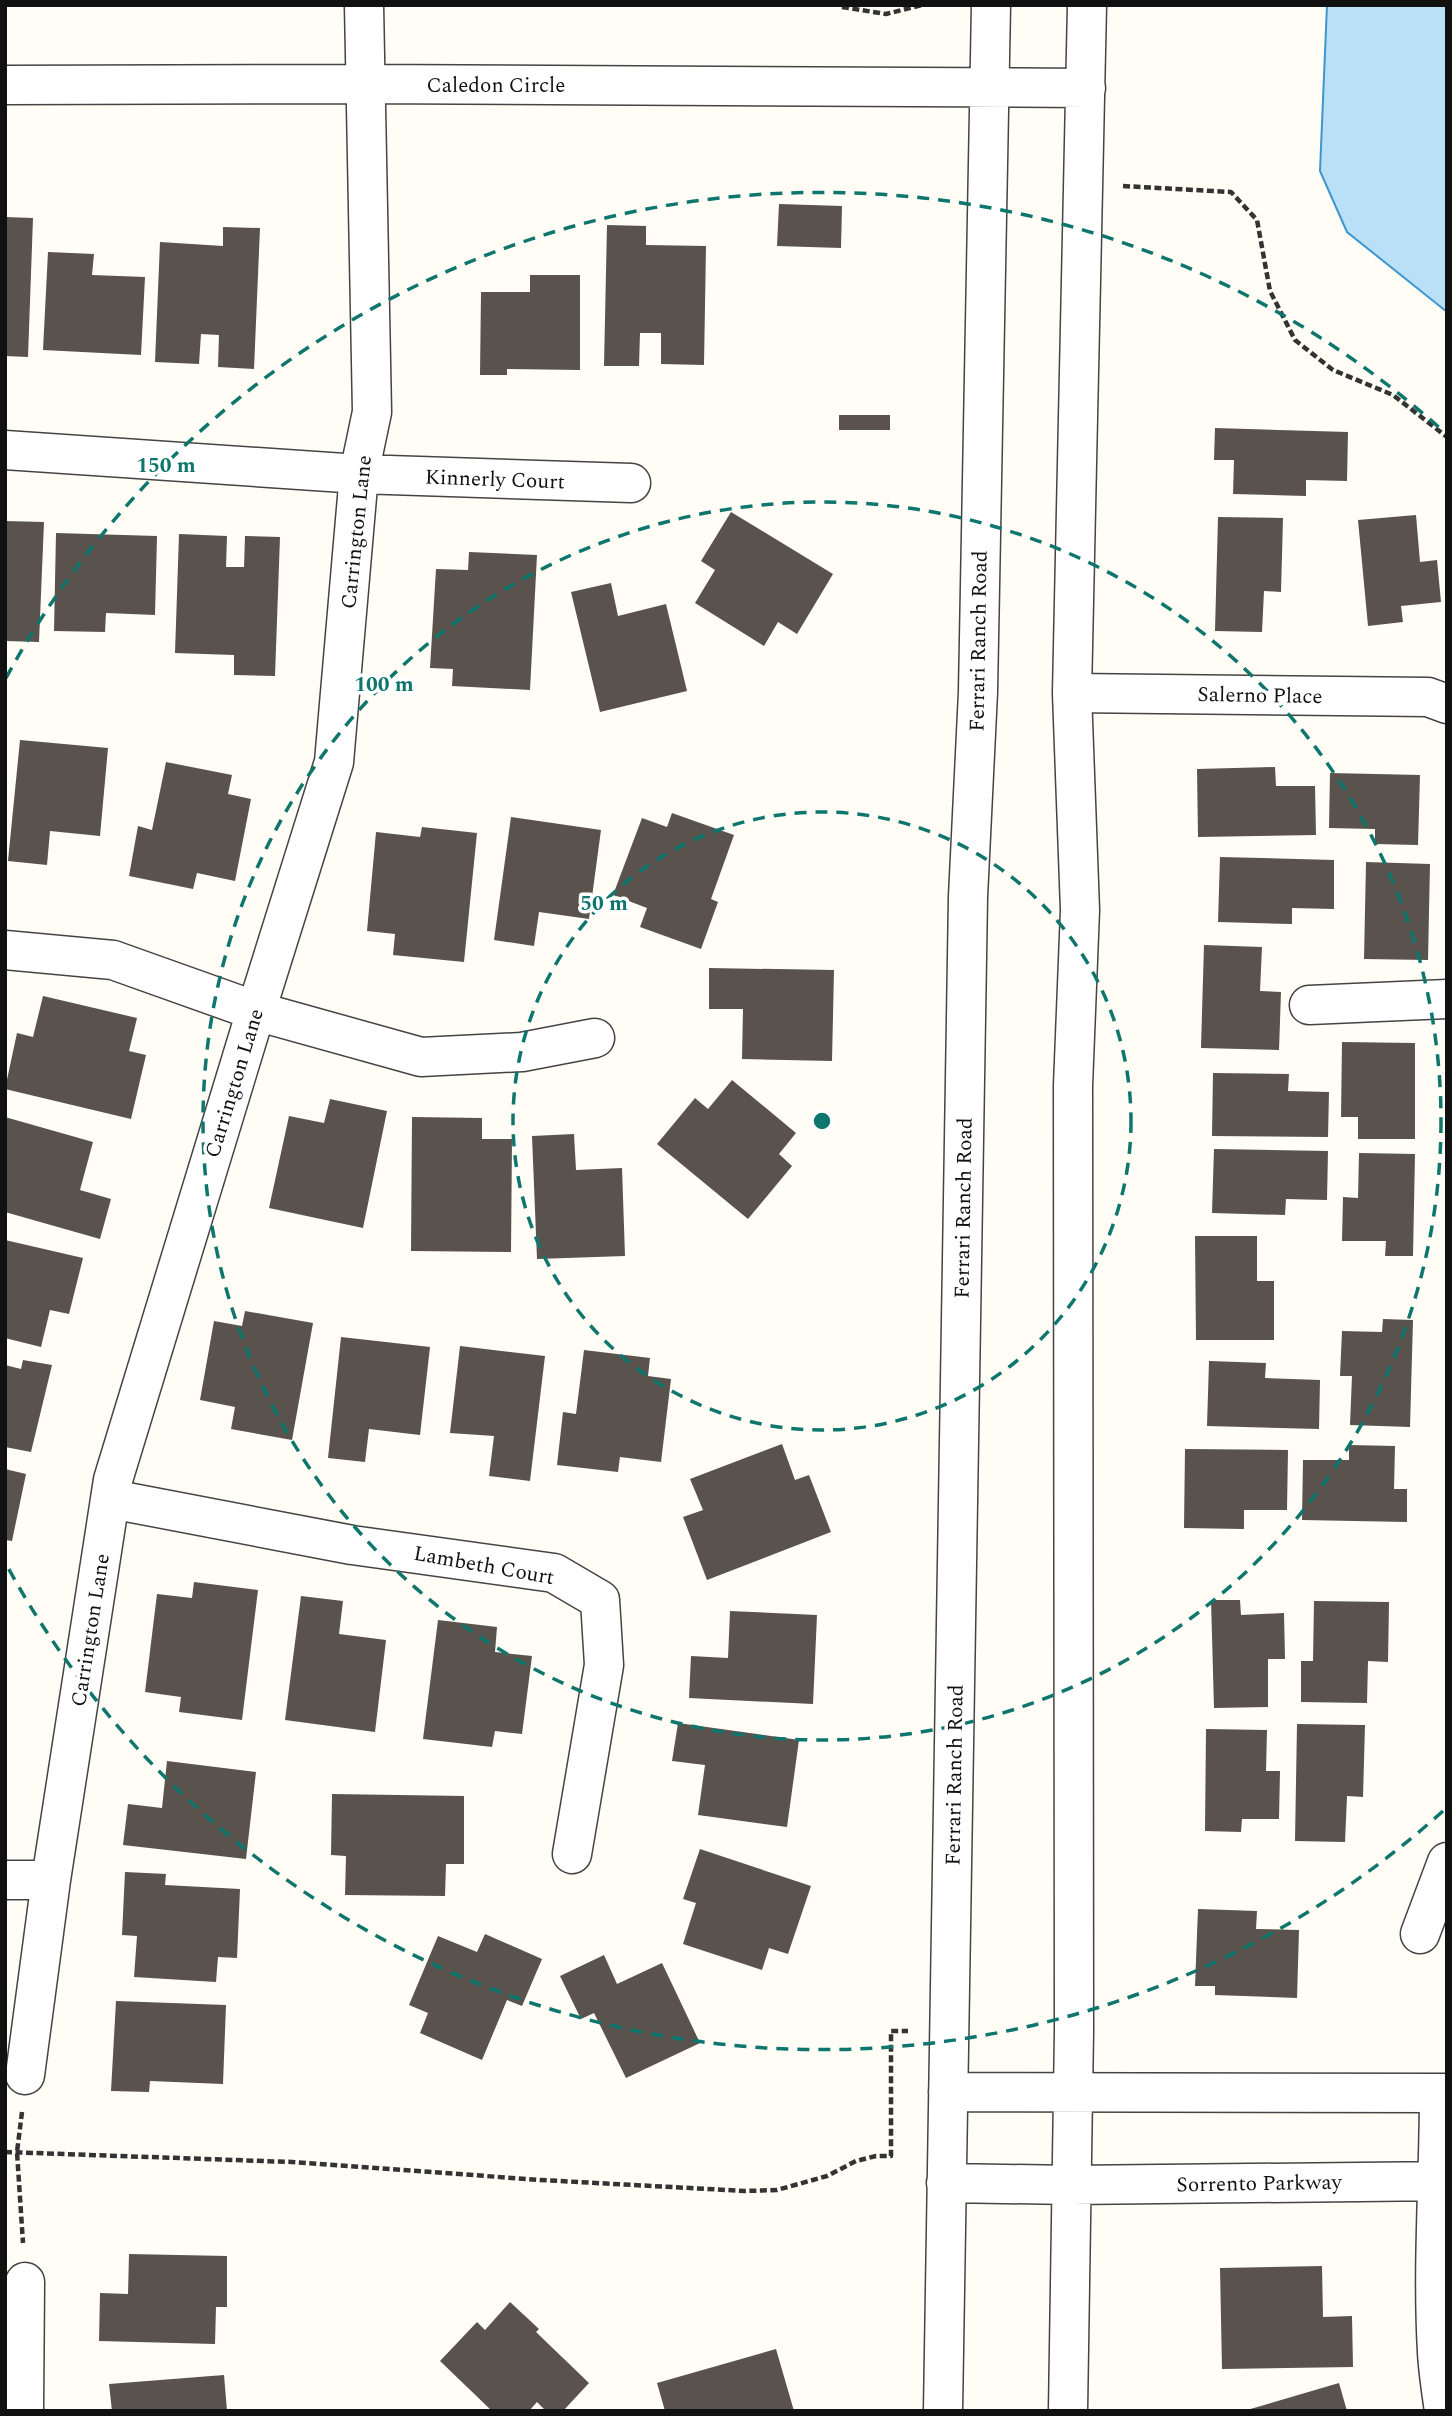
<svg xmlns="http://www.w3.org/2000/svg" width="1452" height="2416" font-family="Spectral,serif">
  <rect width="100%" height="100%" fill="#fffdf5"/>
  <path fill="#b9e0f7" stroke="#3f96cf" stroke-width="2" d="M 1327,5 L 1447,5 L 1447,312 L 1347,232 L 1320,171 Z"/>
  <path fill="#5a524d" d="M 779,204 L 842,206 L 841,248 L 777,246 Z
    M 5,217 L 33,218 L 28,357 L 5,356 Z
    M 607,225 L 646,226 L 646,245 L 706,246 L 704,365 L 661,364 L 661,333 L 640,333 L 639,366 L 604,366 Z
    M 223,227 L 260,228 L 254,369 L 218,367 L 219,335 L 201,334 L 199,364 L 155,362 L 160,242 L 223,246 Z
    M 48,252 L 94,254 L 92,275 L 145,277 L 141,355 L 43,350 Z
    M 530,275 L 580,275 L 580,370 L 507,369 L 507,375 L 480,375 L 481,292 L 530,292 Z
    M 839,415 L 890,415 L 890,430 L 839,430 Z
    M 1215,428 L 1348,432 L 1347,481 L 1306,480 L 1306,496 L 1233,494 L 1234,460 L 1214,460 Z
    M 731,512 L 833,574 L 797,634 L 778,622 L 764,646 L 695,603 L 715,570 L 701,561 Z
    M 1416,515 L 1420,562 L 1437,560 L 1441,602 L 1401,606 L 1403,622 L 1368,626 L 1358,520 Z
    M 1218,517 L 1283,518 L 1281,592 L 1264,591 L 1262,632 L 1215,631 Z
    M 5,521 L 44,522 L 39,642 L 5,641 Z
    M 56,533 L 157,536 L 155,615 L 106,613 L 105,632 L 54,631 Z
    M 179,534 L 227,536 L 226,567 L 244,567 L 245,536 L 280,537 L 275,676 L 234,675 L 234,655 L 175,653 Z
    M 469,552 L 537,555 L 530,690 L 452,686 L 453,669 L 430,668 L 436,569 L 468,570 Z
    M 611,583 L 618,616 L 666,604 L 687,691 L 600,712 L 571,592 Z
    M 20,740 L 108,748 L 100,836 L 50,831 L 47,865 L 8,861 Z
    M 166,762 L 232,775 L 228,794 L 251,799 L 235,881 L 197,873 L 193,889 L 129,876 L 138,826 L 152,830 Z
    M 1275,767 L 1276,786 L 1315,786 L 1316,835 L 1198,837 L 1197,769 Z
    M 1330,773 L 1420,775 L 1418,845 L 1375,844 L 1375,829 L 1329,828 Z
    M 672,813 L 734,835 L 711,899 L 718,902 L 701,949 L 640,927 L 647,908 L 613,895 L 642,818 L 667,827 Z
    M 511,817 L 601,830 L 589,919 L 539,912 L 534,946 L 494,940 Z
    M 422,827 L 477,833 L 464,962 L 393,955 L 395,934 L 367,931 L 376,832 L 420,837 Z
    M 1220,857 L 1334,860 L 1334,909 L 1292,908 L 1292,924 L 1218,922 Z
    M 1366,862 L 1430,864 L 1428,960 L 1364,959 Z
    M 1204,945 L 1262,947 L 1260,991 L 1281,992 L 1279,1050 L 1201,1048 Z
    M 709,968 L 834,970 L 832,1061 L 742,1059 L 743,1009 L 709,1009 Z
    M 43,996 L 137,1018 L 129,1051 L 146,1055 L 131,1119 L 5,1089 L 17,1033 L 33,1037 Z
    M 1342,1042 L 1415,1043 L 1415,1139 L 1358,1139 L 1358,1117 L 1341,1117 Z
    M 1213,1073 L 1289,1074 L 1288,1091 L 1329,1092 L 1328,1137 L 1212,1136 Z
    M 732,1080 L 796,1133 L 779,1154 L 792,1166 L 748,1219 L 657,1144 L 695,1098 L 708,1109 Z
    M 330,1099 L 387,1111 L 363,1228 L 269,1208 L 289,1116 L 324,1123 Z
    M 5,1117 L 93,1142 L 80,1190 L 111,1199 L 100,1239 L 5,1212 Z
    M 412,1117 L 482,1118 L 482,1139 L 512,1139 L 511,1252 L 411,1251 Z
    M 574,1134 L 576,1170 L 622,1168 L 625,1256 L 537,1259 L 532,1136 Z
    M 1214,1149 L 1328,1151 L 1327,1200 L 1286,1199 L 1285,1215 L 1212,1213 Z
    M 1359,1153 L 1415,1154 L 1413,1256 L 1385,1256 L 1386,1241 L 1342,1241 L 1343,1197 L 1358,1198 Z
    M 1195,1236 L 1257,1236 L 1257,1281 L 1274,1281 L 1274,1340 L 1196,1340 Z
    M 5,1240 L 83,1258 L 69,1314 L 50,1310 L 41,1347 L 5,1338 Z
    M 245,1311 L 313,1323 L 292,1440 L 231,1429 L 235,1407 L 200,1400 L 214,1321 L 242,1326 Z
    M 1383,1319 L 1413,1320 L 1410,1427 L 1350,1425 L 1352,1376 L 1340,1376 L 1342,1331 L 1382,1332 Z
    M 341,1337 L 430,1347 L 420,1435 L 369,1429 L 365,1462 L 328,1458 Z
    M 460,1346 L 545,1356 L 530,1481 L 489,1476 L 494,1436 L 450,1433 Z
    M 584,1350 L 650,1358 L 648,1376 L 671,1379 L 661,1462 L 620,1457 L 618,1472 L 557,1465 L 563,1412 L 576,1414 Z
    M 23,1360 L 52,1365 L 31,1452 L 5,1447 L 5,1365 L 21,1369 Z
    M 1209,1361 L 1266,1363 L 1265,1378 L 1320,1380 L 1319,1429 L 1207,1426 Z
    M 782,1444 L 795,1480 L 809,1475 L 831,1532 L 707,1580 L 683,1517 L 703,1510 L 690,1479 Z
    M 1349,1445 L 1395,1446 L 1394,1489 L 1407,1489 L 1407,1522 L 1302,1520 L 1303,1460 L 1349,1460 Z
    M 1185,1449 L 1288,1450 L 1287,1510 L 1244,1510 L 1244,1529 L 1184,1528 Z
    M 5,1469 L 26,1474 L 12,1541 L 5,1540 Z
    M 194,1582 L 258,1590 L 242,1720 L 179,1712 L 181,1697 L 145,1692 L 157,1594 L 192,1598 Z
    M 301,1596 L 343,1601 L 339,1634 L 386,1640 L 375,1732 L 285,1720 Z
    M 1211,1600 L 1240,1600 L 1241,1615 L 1284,1613 L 1285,1659 L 1268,1659 L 1268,1707 L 1214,1708 Z
    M 1314,1601 L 1389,1602 L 1388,1662 L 1368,1661 L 1367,1703 L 1301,1702 L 1301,1661 L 1313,1661 Z
    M 730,1611 L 817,1615 L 813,1704 L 689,1698 L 691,1656 L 728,1658 Z
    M 438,1620 L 497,1627 L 495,1652 L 532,1656 L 522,1734 L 495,1731 L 492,1747 L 423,1739 Z
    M 678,1723 L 799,1740 L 787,1827 L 698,1815 L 705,1765 L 672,1761 Z
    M 1297,1724 L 1365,1725 L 1363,1797 L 1347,1796 L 1345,1842 L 1295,1841 Z
    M 1206,1729 L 1267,1730 L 1266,1771 L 1280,1771 L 1279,1819 L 1242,1819 L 1241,1832 L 1205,1831 Z
    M 167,1761 L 256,1772 L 246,1859 L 123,1845 L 128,1804 L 162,1808 Z
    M 332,1794 L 464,1796 L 464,1864 L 446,1864 L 445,1896 L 345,1895 L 346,1856 L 331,1855 Z
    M 700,1849 L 811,1886 L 788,1954 L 769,1948 L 762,1970 L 683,1944 L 696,1903 L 683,1899 Z
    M 125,1872 L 166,1874 L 165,1885 L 240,1889 L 237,1958 L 218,1957 L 216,1982 L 134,1977 L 137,1936 L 122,1935 Z
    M 1198,1909 L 1257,1911 L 1256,1929 L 1299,1930 L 1297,1998 L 1215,1995 L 1215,1986 L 1195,1986 Z
    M 485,1934 L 542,1959 L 522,2006 L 507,2000 L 482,2060 L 420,2033 L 428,2013 L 409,2005 L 438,1936 L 477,1952 Z
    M 604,1955 L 617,1984 L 662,1963 L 700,2043 L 626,2078 L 594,2013 L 581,2019 L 560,1976 Z
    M 116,2001 L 226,2005 L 223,2084 L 150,2081 L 149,2092 L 111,2091 Z
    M 129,2254 L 227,2256 L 227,2307 L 216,2307 L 215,2344 L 99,2341 L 100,2293 L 128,2294 Z
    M 1322,2266 L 1323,2317 L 1352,2316 L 1353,2367 L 1222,2369 L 1220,2268 Z
    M 510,2302 L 539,2329 L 536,2332 L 589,2383 L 563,2411 L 546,2411 L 537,2402 L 529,2411 L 492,2411 L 440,2361 L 477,2322 L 485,2330 Z
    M 776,2349 L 794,2411 L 665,2411 L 657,2383 Z
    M 224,2375 L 227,2411 L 112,2411 L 109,2384 Z
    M 1339,2383 L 1347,2411 L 1247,2411 L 1247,2410 Z"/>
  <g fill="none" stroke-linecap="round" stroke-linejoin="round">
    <g stroke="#444" stroke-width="41">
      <path id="minor" d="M 5,85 L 365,84 L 1086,88
        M 5,450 L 359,474 L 631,483
        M 1072,693 L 1428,697 L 1447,704
        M 5,950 L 113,960 L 256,1011 L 421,1057 L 522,1052 L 595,1038
        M 1309,1005 L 1447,999
        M 111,1499 L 352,1545 L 554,1573 L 600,1600 L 604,1665 L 572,1854
        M 5,1880 L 51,1880
        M 1420,1934 L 1447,1862
        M 25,2075 L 51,1880 L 113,1480 L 256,1011 L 334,762 L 359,474 L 372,412 L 364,5
        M 948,2092 L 1447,2093
        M 1439,2093 C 1439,2179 1432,2265 1437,2352 C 1438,2371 1441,2391 1444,2411
        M 946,2183 L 1071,2185 L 1447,2181
        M 24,2411 L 25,2282
        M 943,2411 L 968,897 L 978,692 L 991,5
        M 1068,2411 L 1074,2031 L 1073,1086 L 1080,910 L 1072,693 L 1087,5"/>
    </g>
    <path stroke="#333" stroke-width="4.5" stroke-dasharray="7 3.5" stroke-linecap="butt" d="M 842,7 L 886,14 L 922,5
      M 1123,186 L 1231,192 L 1257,220 L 1270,291 L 1295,340 L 1333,370 L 1393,395 L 1447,437
      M 22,2112 L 17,2152 L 23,2243
      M 5,2152 L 292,2162 L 541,2180 L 745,2191 L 777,2190 L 827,2176 L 856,2161 L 876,2156 L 891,2156 L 891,2031 L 908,2031"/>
    <use href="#minor" stroke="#fff" stroke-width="38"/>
  </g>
  <g fill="none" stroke="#0f766e" stroke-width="3.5" stroke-dasharray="12 9">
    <circle cx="822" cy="1121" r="309"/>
    <circle cx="822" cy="1121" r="619"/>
    <path d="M1443 1811A928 928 0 0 1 6 1564M6 678A928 928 0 0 1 1443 431"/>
  </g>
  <g text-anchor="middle" stroke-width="7" stroke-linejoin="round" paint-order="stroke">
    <g font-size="21" fill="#111" stroke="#fff">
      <text x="496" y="92">Caledon Circle</text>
      <text transform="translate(495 479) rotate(2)" y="7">Kinnerly Court</text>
      <text transform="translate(356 532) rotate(-84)" y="7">Carrington Lane</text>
      <text transform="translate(978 641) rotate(-89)" y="7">Ferrari Ranch Road</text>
      <text transform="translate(1260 695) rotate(1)" y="7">Salerno Place</text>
      <text transform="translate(234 1083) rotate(-73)" y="7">Carrington Lane</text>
      <text transform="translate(963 1208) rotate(-89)" y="7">Ferrari Ranch Road</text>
      <text transform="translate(484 1565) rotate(10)" y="7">Lambeth Court</text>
      <text transform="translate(90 1630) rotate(-81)" y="7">Carrington Lane</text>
      <text transform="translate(954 1775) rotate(-89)" y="7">Ferrari Ranch Road</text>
      <text transform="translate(1259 2183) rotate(-1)" y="7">Sorrento Parkway</text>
    </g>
  </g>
  <circle cx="822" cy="1121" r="10" fill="#0f766e" stroke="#fff" stroke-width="3.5"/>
  <g font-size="21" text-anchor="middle" font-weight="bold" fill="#0f766e" stroke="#fff" stroke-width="7" stroke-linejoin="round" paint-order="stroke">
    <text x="166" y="472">150 m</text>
    <text x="384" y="691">100 m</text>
    <text x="604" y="910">50 m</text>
  </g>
  <rect width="1452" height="2416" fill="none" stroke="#111111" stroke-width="14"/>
</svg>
